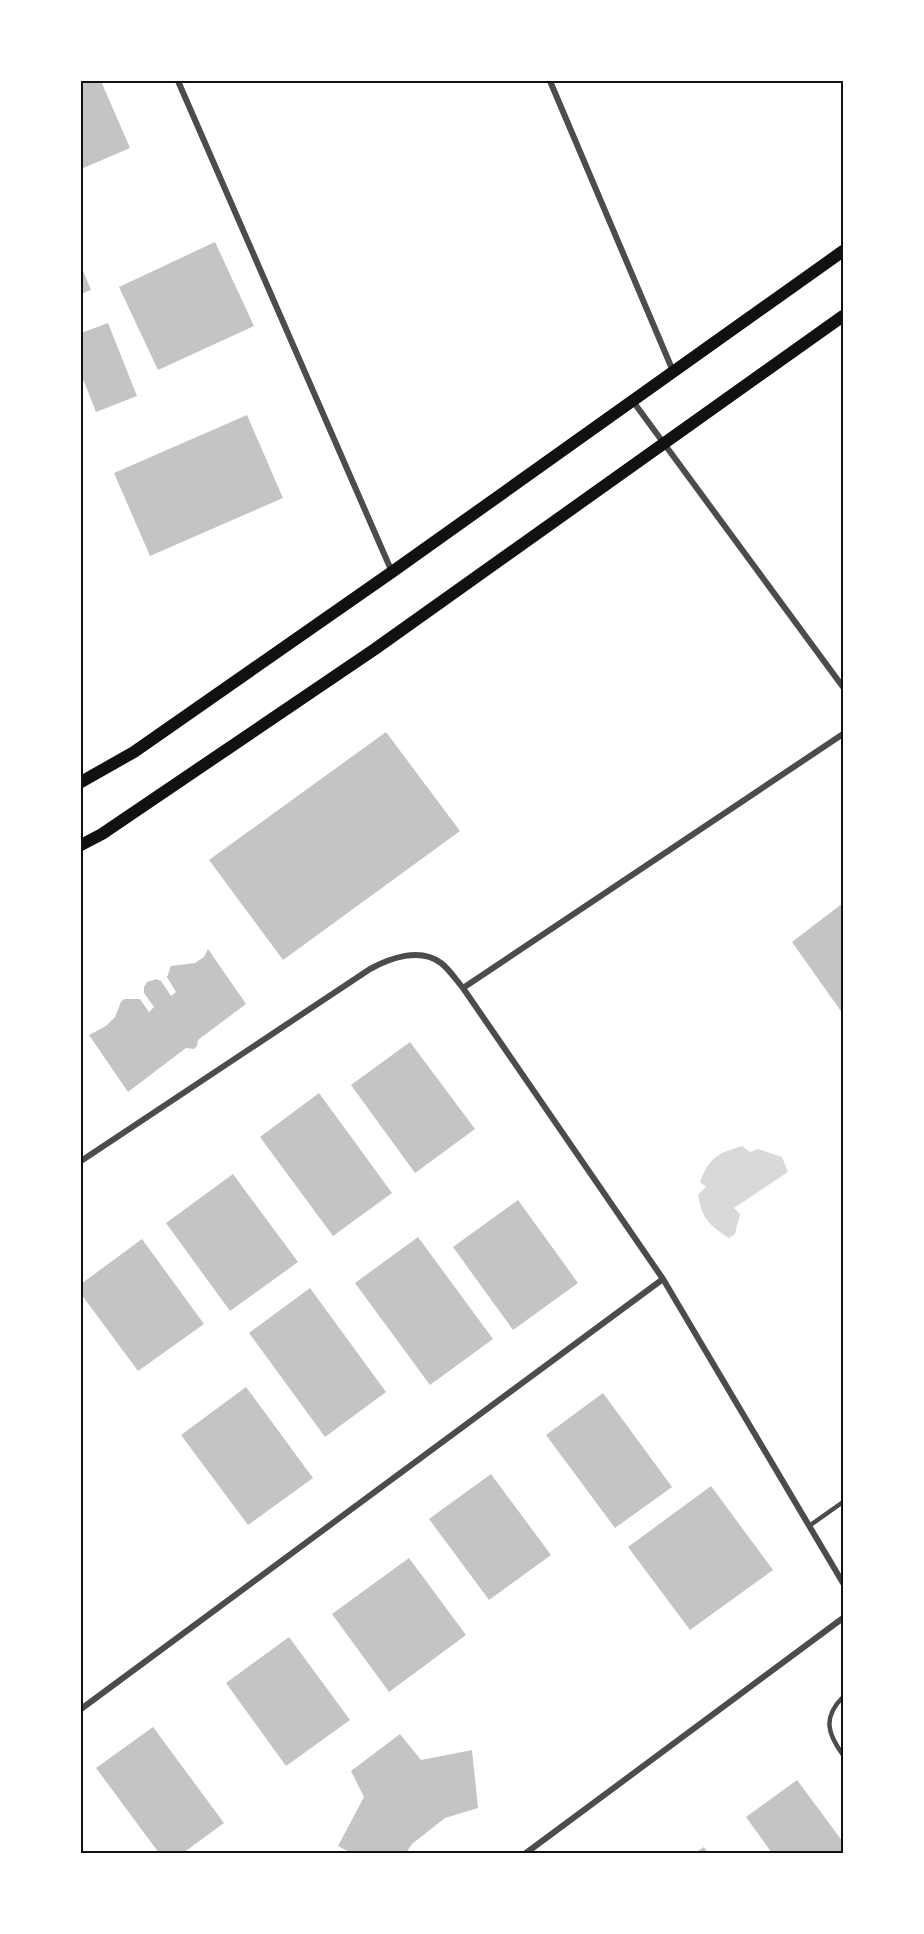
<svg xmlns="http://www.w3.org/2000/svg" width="924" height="1934" font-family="'Noto Sans',sans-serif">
  <rect width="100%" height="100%" fill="#fff"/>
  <path fill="#d9d9d9" d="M 742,1146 L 750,1152 L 758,1149 L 782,1157 L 788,1172 L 734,1208 L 740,1214 L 735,1234 L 729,1238 C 709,1225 702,1219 698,1195 L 706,1187 L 700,1182 C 710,1157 716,1154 742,1146 Z"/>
  <path fill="#c4c4c4" d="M 81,81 L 101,81 L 130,148 L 81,169 Z
    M 215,242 L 254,326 L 158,370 L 119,287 Z
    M 81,266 L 91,290 L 81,294 Z
    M 108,323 L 137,396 L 96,412 L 81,374 L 81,333 Z
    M 247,415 L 283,498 L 150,556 L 114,473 Z
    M 386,732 L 460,831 L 283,960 L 209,860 Z
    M 843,903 L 843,1014 L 792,942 Z
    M 208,949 L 246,1004 L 198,1040 L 197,1046 L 194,1049 L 186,1048 L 128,1092 L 89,1035 L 106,1026 L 115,1017 L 121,1002 L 124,999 L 140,999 L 149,1012 L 154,1007 L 144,993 L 144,987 L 147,982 L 156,979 L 161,981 L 171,996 L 176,992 L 167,977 L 171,966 L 195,963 L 204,957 Z
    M 410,1042 L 475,1129 L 415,1173 L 351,1085 Z
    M 319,1093 L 392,1193 L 333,1236 L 260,1137 Z
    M 233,1174 L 298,1262 L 230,1311 L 166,1223 Z
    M 518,1200 L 578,1283 L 513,1330 L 453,1247 Z
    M 418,1237 L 493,1339 L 430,1385 L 355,1283 Z
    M 142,1239 L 204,1324 L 138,1371 L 81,1294 L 81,1284 Z
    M 310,1288 L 386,1392 L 325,1437 L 249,1333 Z
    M 246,1387 L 313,1478 L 248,1525 L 181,1435 Z
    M 603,1393 L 672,1487 L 615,1528 L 546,1435 Z
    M 491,1474 L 551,1555 L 489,1600 L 429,1519 Z
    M 711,1486 L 773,1570 L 690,1630 L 628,1547 Z
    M 409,1558 L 466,1635 L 389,1692 L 332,1614 Z
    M 289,1637 L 350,1720 L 286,1766 L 226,1683 Z
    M 153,1727 L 224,1823 L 183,1853 L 159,1853 L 96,1768 Z
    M 400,1734 L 421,1760 L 472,1750 L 478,1808 L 445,1818 L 412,1844 L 406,1853 L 351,1853 L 338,1846 L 364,1797 L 351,1771 Z
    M 797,1780 L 843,1842 L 843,1853 L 772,1853 L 746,1817 Z
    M 704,1847 L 708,1853 L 695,1853 Z"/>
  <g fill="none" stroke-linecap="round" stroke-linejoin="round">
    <path stroke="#4c4c4c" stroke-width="4.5" d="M 809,1526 L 843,1502
      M 843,1697 C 822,1718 828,1734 843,1755"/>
    <path stroke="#4c4c4c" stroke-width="6" d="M 178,81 L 392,572
      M 550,81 L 673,371
      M 632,400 L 843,687
      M 463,988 L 843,734
      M 81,1161 L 370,969 C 390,958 420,947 441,963 C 450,970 456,980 463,988 L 663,1279 L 843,1583
      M 81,1709 L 663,1279
      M 526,1853 L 843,1618"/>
    <path stroke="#111" stroke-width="12" d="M 81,782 L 134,752 L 392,572 L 843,251
      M 81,845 L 102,834 L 375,649 L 843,316"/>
  </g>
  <rect width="924" height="1934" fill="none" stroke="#ffffff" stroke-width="165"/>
  <rect x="82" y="82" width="760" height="1770" fill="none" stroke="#111" stroke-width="2"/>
</svg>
